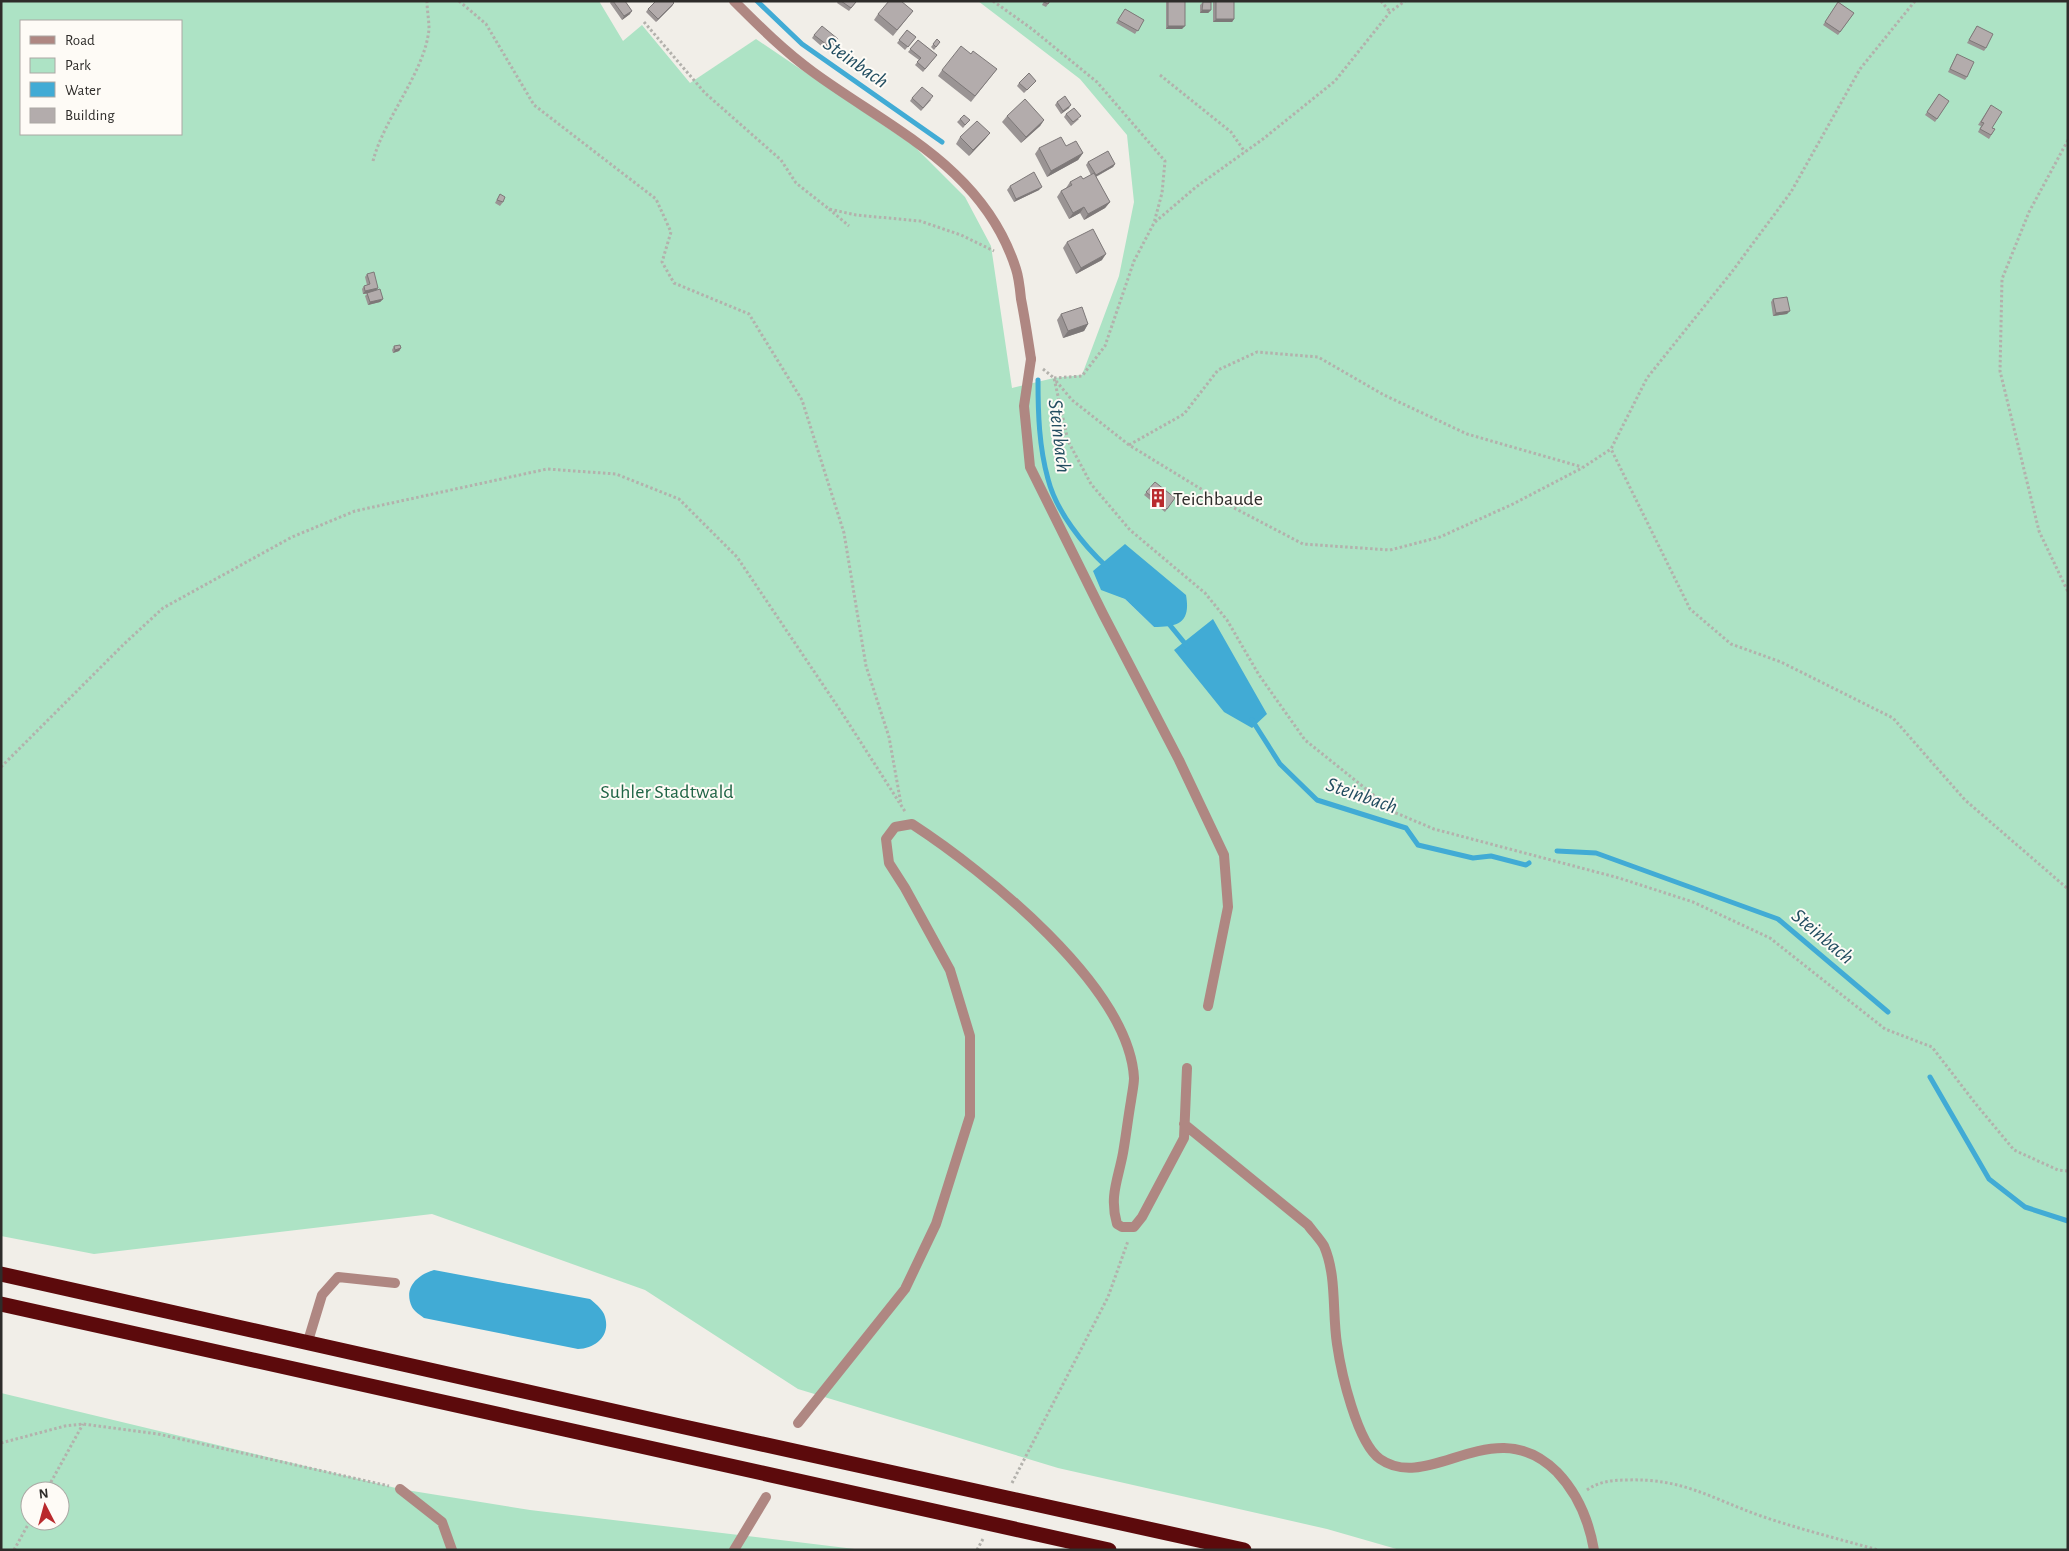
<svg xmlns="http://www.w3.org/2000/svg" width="2069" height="1551" font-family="'Alegreya Sans',sans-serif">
  <rect width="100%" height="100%" fill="#f1eee8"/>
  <path fill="#ade3c5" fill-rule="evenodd" d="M 1,1 L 599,1 L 623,41 L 642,25 L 690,83 L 756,39 L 914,146 L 965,197 L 991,246 L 1012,388 L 1054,378 L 1082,375 L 1119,276 L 1134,202 L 1127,135 L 1080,79 L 978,1 L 2068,1 L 2068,1550 L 1400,1550 L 1327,1529 L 1058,1468 L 798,1389 L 645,1290 L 432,1214 L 94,1254 L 1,1236 ZM 21,21 L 181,21 L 181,134 L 21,134 ZM 1102,591 L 1183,619 L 1154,627 L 1125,599 Z
    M 1,1393 L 400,1489 L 530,1510 L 863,1550 L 1,1550 ZM 30,1491 L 60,1491 L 60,1521 L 30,1521 Z"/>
  <path fill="#41abd5" d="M 1125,544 L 1186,595 C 1191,623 1178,627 1154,627 L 1125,599 L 1101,590 L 1093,571 Z
    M 1213,619 L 1267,714 L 1252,728 L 1224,712 L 1174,650 Z
    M 434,1270 L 590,1299 C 595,1303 601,1308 604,1314 C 612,1334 597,1348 578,1349 L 424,1318 C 420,1315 414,1311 412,1307 C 403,1288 417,1275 434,1270 Z"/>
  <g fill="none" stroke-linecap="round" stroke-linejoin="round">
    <path stroke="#41abd5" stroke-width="5" d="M 757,1 L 802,44 L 942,142
      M 1038,380 C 1038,413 1039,447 1048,479 C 1056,511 1083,545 1107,567
      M 1169,624 L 1187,646
      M 1252,720 L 1280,764 L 1317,800 L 1406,828 L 1418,845 L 1473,858 L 1491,856 L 1526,865 L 1529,863
      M 1557,851 L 1596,853 L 1778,919 L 1888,1012
      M 1930,1077 L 1989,1179 L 2025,1207 L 2068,1221"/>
    <path stroke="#b3b1ac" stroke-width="3" stroke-dasharray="2.5 2.5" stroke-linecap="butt" d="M 459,1 L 486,24 L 534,105 L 656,199 L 671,232 L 662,262 L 674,283 L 749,314 L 802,400 L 844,533 L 866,666 L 889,737 L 901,804
      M 993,1 L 1032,29 L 1097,82 L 1165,161 L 1162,193 L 1154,223
      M 1381,1 L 1390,12
      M 1915,1 L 1860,69 L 1791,192 L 1731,273 L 1647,378 L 1611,449 L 1690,609 L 1731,644 L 1781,662 L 1893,718 L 1965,800 L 2068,889
      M 644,22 L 705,93 L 781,160 L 796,183 L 829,209 L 856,215 L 920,221 L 961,235 L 994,251
      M 1160,75 L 1231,132 L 1245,152
      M 2068,140 L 2029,212 L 2002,279 L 2000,371 L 2039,531 L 2068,592
      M 373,161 C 384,118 425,72 429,29 C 429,20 427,10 427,1
      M 829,209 L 849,226
      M 1043,369 L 1054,378 L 1068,441 L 1091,484 L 1130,530 L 1205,593 L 1227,620 L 1259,675 L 1305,740 L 1396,813 L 1434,829 L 1619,878 L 1693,902 L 1770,938 L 1885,1029 L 1932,1047 L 1975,1103 L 2014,1150 L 2058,1170 L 2068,1171
      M 1054,378 L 1082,376 L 1105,346 L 1134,261 L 1154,223 L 1196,187 L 1263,139 L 1335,81 L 1390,12 L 1405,1
      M 1056,381 L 1072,400 L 1129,445 L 1219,500 L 1303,544 L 1390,550 L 1440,537 L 1513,504 L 1582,468 L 1611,449
      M 1129,445 L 1184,414 L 1218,370 L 1257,352 L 1318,357 L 1384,395 L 1467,434 L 1582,467
      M 1,767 L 124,644 L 163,608 L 292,537 L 355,511 L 547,469 L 616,474 L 679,499 L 737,557 L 844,716 L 906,813
      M 1,1443 L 65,1426 L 83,1424 L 158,1434 L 389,1486
      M 1012,1483 L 1108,1297 L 1128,1241
      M 1587,1490 C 1598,1482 1612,1480 1626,1480 C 1683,1478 1710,1498 1761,1516 C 1799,1529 1839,1539 1878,1550
      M 46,1491 L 83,1424
      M 14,1550 L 30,1521
      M 977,1550 L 984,1537"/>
    <path stroke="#af8782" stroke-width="10" d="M 1031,359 L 1024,406 L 1030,467 L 1103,614 L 1179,760 L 1224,855 L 1228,907 L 1208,1006
      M 1184,1124 L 1308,1225 C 1313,1232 1320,1239 1324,1246 C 1337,1276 1332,1312 1337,1344 C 1341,1372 1357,1443 1380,1459 C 1430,1494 1494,1409 1557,1472 C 1578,1494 1589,1521 1594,1550
      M 308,1341 L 322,1295 L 338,1277 L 395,1283
      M 798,1423 L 905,1289 L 936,1224 L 970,1116 L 970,1036 L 950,970 L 905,888 L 889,863 L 886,839 L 895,827 L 912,824 C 984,871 1129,986 1134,1078 C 1134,1085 1132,1093 1131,1101 C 1128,1118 1126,1136 1123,1153 C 1118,1180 1109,1196 1117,1224 L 1122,1227 L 1134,1227 L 1142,1217 L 1184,1138 L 1187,1068
      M 400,1489 L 442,1522 L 452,1550
      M 734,1550 L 766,1497"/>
    <path stroke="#af8782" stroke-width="10" d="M 734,1 C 759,26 784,51 813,72 C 891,129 984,168 1016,269 C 1019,278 1020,289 1021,299 C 1025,319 1028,339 1031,359"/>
    <path stroke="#5c0a0c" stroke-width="15" d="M 1,1274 L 680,1426 L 1244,1550
      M 1,1304 L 1109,1550"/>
  </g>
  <path fill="#9a9494" d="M 611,1 L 625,1 L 630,14 L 622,20 L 610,3 Z
    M 838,1 L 855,1 L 856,2 L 849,11 L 837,3 Z
    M 1044,1 L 1050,1 L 1046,7 L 1042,5 Z
    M 1166,1 L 1185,1 L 1182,29 L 1166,29 Z
    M 1213,1 L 1234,1 L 1234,19 L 1232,22 L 1213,22 Z
    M 1203,2 L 1211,10 L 1208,13 L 1200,13 L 1200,5 Z
    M 1838,2 L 1854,13 L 1838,35 L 1823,25 Z
    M 674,3 L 672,6 L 656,22 L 646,12 L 648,9 Z
    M 1125,9 L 1144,20 L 1135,34 L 1116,23 Z
    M 913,11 L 893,36 L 874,20 L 878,14 Z
    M 1977,26 L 1986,48 L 1984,51 L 1967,43 Z
    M 907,30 L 916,37 L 905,50 L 897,43 Z
    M 814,35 L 836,43 L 828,52 L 812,38 Z
    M 937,39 L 940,42 L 934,50 L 931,47 Z
    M 918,40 L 937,55 L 923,72 L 915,65 L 919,60 L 908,52 Z
    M 971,54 L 997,69 L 971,102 L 938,76 L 942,70 Z
    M 1957,54 L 1967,77 L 1965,80 L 1948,72 Z
    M 1036,81 L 1024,93 L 1017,86 L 1019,83 Z
    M 1939,94 L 1949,101 L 1935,122 L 1925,115 Z
    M 912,98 L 931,100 L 921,111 L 910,101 Z
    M 1057,102 L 1069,108 L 1061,114 L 1055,105 Z
    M 1991,105 L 1992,128 L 1995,129 L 1989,139 L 1978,132 L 1981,126 L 1978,125 Z
    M 1066,114 L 1079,119 L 1071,126 L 1064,117 Z
    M 1007,116 L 1044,120 L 1040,126 L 1021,143 L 1002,122 Z
    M 960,119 L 967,123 L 963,128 L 957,122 Z
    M 990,133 L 985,139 L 969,156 L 956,144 L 960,137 Z
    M 1066,146 L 1083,153 L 1078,160 L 1047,177 L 1035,154 L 1039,148 Z
    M 1088,162 L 1115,164 L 1113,167 L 1096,177 L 1110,202 L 1105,208 L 1084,220 L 1080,213 L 1069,219 L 1057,197 L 1061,191 L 1066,188 L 1070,182 L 1083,179 L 1091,175 L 1086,165 Z
    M 1010,186 L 1039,190 L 1014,202 L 1007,190 Z
    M 500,194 L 503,202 L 500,206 L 495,203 Z
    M 1067,242 L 1102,260 L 1076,274 L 1063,248 Z
    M 367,274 L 376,290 L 383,299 L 380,302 L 368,305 L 365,296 L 367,294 L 363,294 L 362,289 L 364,286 L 367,285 L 365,277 Z
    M 1773,299 L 1787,314 L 1773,316 L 1771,302 Z
    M 1061,314 L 1088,324 L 1084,331 L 1063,338 L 1057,320 Z
    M 394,346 L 401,348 L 399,351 L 393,353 L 392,350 Z
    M 1155,482 L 1175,498 L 1165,512 L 1144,495 Z"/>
  <path fill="#7d7878" d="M 674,3 L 672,6 L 656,22 L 658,19 Z
    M 1202,10 L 1211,10 L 1208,13 L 1200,13 Z
    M 632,11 L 630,14 L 622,20 L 624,16 Z
    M 1216,19 L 1234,19 L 1232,22 L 1213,22 Z
    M 1168,26 L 1185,26 L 1182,29 L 1166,29 Z
    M 1071,105 L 1069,108 L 1061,114 L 1063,111 Z
    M 1044,120 L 1040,126 L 1021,143 L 1026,137 Z
    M 990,133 L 985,139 L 969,156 L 973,150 Z
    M 1083,153 L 1078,160 L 1047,177 L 1051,171 Z
    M 1115,164 L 1113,167 L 1093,178 L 1096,175 Z
    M 1042,187 L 1039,190 L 1014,202 L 1016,199 Z
    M 1110,202 L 1105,208 L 1084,220 L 1088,214 Z
    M 1084,207 L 1080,213 L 1069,219 L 1073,213 Z
    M 1106,254 L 1102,260 L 1076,274 L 1081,268 Z
    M 378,288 L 376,291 L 363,294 L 365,291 Z
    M 383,299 L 380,302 L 368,305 L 370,302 Z
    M 1790,311 L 1787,314 L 1773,316 L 1776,313 Z
    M 1088,324 L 1084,331 L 1063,338 L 1068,331 Z
    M 401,348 L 399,351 L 393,353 L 395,350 Z"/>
  <path fill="#b3acac" stroke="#7d7878" d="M 613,1 L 625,1 L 632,11 L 624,16 Z
    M 656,1 L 672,1 L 674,3 L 658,19 L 648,9 Z
    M 841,1 L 854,1 L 856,2 L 851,8 Z
    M 889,1 L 901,1 L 913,11 L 897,30 L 878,14 Z
    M 1045,1 L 1050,1 L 1048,4 L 1044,2 Z
    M 1168,1 L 1185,1 L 1185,26 L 1168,26 Z
    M 1216,1 L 1234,1 L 1234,19 L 1216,19 Z
    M 1203,2 L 1211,2 L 1211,10 L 1202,10 Z
    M 1838,2 L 1854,13 L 1840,32 L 1825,22 Z
    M 1125,9 L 1144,20 L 1138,31 L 1118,20 Z
    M 822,26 L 838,39 L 831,48 L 814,35 Z
    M 1977,26 L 1993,34 L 1986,48 L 1969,40 Z
    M 907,30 L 916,37 L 908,47 L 899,40 Z
    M 937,39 L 940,42 L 936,47 L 933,44 Z
    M 918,40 L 937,55 L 925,69 L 917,62 L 921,58 L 910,49 Z
    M 961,46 L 971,54 L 973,51 L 997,69 L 975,96 L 942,70 Z
    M 1957,54 L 1974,62 L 1967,77 L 1950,69 Z
    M 1029,73 L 1036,81 L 1027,90 L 1019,83 Z
    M 922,87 L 933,96 L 923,108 L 912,98 Z
    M 1939,94 L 1949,101 L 1937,119 L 1927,112 Z
    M 1065,96 L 1071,105 L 1063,111 L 1057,102 Z
    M 1025,99 L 1044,120 L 1026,137 L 1007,116 Z
    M 1991,105 L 2002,112 L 1992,128 L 1995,129 L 1991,135 L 1980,129 L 1984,123 L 1981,122 Z
    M 1074,108 L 1081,116 L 1073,122 L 1066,114 Z
    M 964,115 L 970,120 L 965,125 L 960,119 Z
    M 977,121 L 990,133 L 973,150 L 960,137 Z
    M 1061,137 L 1066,146 L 1076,141 L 1083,153 L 1051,171 L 1039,148 Z
    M 1108,151 L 1115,164 L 1096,175 L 1088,162 Z
    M 1034,172 L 1042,187 L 1016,199 L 1010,186 Z
    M 1094,173 L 1110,202 L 1088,214 L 1084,207 L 1073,213 L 1061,191 L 1072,185 L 1070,182 L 1081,176 L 1083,179 Z
    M 500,194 L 505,197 L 503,202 L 497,200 Z
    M 1093,229 L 1106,254 L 1081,268 L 1067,242 Z
    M 374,272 L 378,288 L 365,291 L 364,286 L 370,284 L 367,274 Z
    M 380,289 L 383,299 L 370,302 L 367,293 Z
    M 1787,297 L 1790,311 L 1776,313 L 1773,299 Z
    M 1082,307 L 1088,324 L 1068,331 L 1061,314 Z
    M 400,345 L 401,348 L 395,350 L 394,346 Z
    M 1155,482 L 1175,498 L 1167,509 L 1146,492 Z"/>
  <defs>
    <g id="building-bare" transform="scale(1.5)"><path d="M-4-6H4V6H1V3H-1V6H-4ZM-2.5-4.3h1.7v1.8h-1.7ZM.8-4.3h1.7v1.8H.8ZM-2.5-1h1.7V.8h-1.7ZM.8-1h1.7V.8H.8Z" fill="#b92a2d" stroke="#fefbf6" stroke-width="2.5" paint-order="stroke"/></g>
  </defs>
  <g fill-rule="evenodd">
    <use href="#building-bare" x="1158" y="498"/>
  </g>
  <g text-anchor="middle" stroke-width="4" stroke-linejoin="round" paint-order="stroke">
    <g font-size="20" fill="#2e2c2a" stroke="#fefbf6" text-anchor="start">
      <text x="1173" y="505">Teichbaude</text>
    </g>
    <g font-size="20" fill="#206546" stroke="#fefbf6">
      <text x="667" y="798">Suhler Stadtwald</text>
    </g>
    <g font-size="21" font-style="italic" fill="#224d60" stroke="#fefbf6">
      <text transform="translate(856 62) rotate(35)" y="7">Steinbach</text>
      <text transform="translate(1060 436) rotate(83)" y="7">Steinbach</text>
      <text transform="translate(1362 795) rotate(19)" y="7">Steinbach</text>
      <text transform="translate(1823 936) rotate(40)" y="7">Steinbach</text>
    </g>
  </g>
  <rect width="2069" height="1551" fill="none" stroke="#2e2c2a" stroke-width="5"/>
  <rect x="20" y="20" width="162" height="115" fill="#fefbf6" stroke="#aba8a4"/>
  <rect x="30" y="36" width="25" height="8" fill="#af8782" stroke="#aba8a4"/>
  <text x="65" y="45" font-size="15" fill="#2e2c2a">Road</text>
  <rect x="30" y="58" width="25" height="15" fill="#ade3c5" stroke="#aba8a4"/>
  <text x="65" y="70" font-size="15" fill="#2e2c2a">Park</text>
  <rect x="30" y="82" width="25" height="15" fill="#41abd5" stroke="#aba8a4"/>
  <text x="65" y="95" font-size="15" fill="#2e2c2a">Water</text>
  <rect x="30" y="108" width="25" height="15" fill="#b3acac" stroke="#aba8a4"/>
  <text x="65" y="120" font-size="15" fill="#2e2c2a">Building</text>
  <g transform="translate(45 1506) rotate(354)"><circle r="24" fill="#fefbf6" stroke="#aba8a4"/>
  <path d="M0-4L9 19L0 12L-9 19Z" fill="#b92a2d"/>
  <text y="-8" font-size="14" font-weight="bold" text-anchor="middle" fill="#2e2c2a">N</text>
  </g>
</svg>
